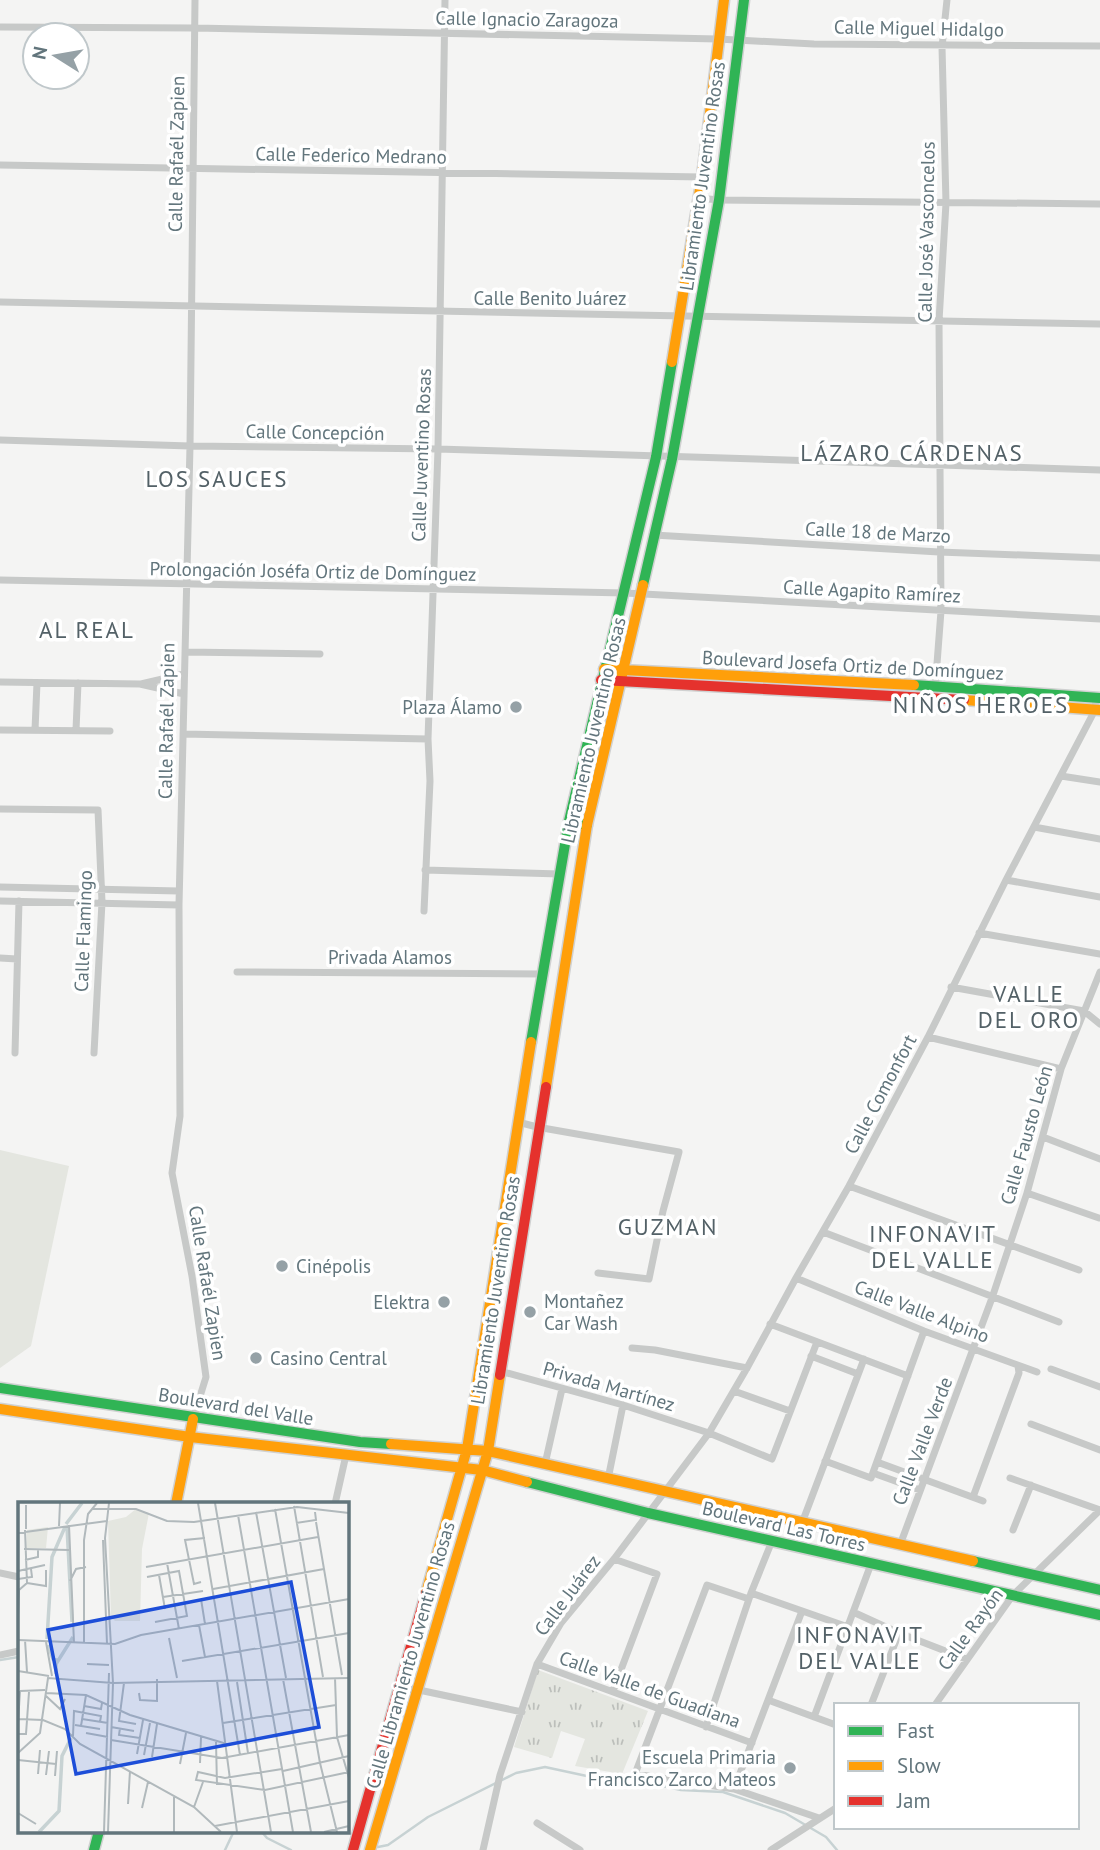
<svg xmlns="http://www.w3.org/2000/svg" width="1100" height="1850" font-family="'PT Sans',sans-serif">
  <defs>
    <pattern id="grass-tufts" width="24" height="20" patternUnits="userSpaceOnUse" patternTransform="scale(1.75)"><rect width="24" height="20" fill="#e4e6e0"/><path d="M3 7l-1-3M5 7V3M7 7l1-3M15 17l-1-3M17 17v-4M19 17l1-3" fill="none" stroke="#bcbfbb"/></pattern>
  </defs>
  <rect width="100%" height="100%" fill="#f4f4f3"/>
  <path fill="url(#grass-tufts)" d="M 538,1670 L 648,1711 L 622,1774 L 575,1766 L 585,1739 L 561,1731 L 552,1758 L 514,1747 Z"/>
  <path fill="#e4e6e0" d="M 0,1150 L 69,1166 L 31,1346 L 0,1368 Z"/>
  <g fill="none" stroke-linecap="round" stroke-linejoin="round">
    <path stroke="#c7d2d3" stroke-width="2.5" d="M 0,1660 L 19,1657
      M 261,1831 L 267,1838 L 291,1850
      M 378,1847 L 388,1845 L 428,1817 L 516,1773 L 545,1767 L 596,1778 L 639,1781 L 681,1790 L 723,1792 L 785,1813 L 826,1837 L 837,1850
      M 225,1850 L 234,1831"/>
    <g stroke="#d0d1d1" stroke-width="13">
      <path id="fast" d="M 643,585 L 672,459 L 719,200 L 744,0
        M 914,685 L 1100,698
        M 569,821 L 587,825
        M 531,1042 L 569,821 L 656,457 L 672,362
        M 0,1388 L 360,1442 L 391,1444
        M 527,1482 L 648,1513 L 1100,1615
        M 973,1561 L 1100,1590
        M 94,1850 L 99,1831"/>
    </g>
    <g stroke="#d0d1d1" stroke-width="13">
      <path id="slow" d="M 672,362 L 702,177 L 724,0
        M 604,669 L 914,685
        M 964,700 L 1100,710
        M 546,1087 L 587,825 L 643,585
        M 0,1409 L 190,1437 L 482,1470 L 527,1482
        M 391,1444 L 488,1451 L 973,1561
        M 176,1504 L 193,1419
        M 426,1593 L 467,1449 L 531,1042
        M 370,1850 L 488,1451 L 500,1375"/>
    </g>
    <g stroke="#d0d1d1" stroke-width="13">
      <path id="jam" d="M 601,680 L 964,700
        M 500,1375 L 546,1087
        M 353,1850 L 426,1593"/>
    </g>
    <path stroke="#c7c9c8" stroke-width="7" d="M 0,27 L 195,28 L 718,39 L 814,44 L 1100,46
      M 0,165 L 702,177
      M 698,198 L 719,200 L 1100,204
      M 0,302 C 367,310 733,317 1100,324
      M 0,440 L 190,446 L 438,449 L 1100,470
      M 654,535 L 939,552 L 1100,558
      M 0,580 L 625,593 L 1100,619
      M 185,652 L 320,654
      M 0,682 L 140,684 L 184,694
      M 141,684 L 184,674
      M 935,690 L 941,611 L 939,321 L 946,203 L 942,47 L 947,0
      M 0,730 L 110,731
      M 35,730 L 37,683
      M 76,730 L 78,683
      M 183,734 L 428,739
      M 1061,776 L 1100,782
      M 0,809 L 98,810 L 102,902 L 94,1053
      M 1034,827 L 1100,839
      M 425,870 L 560,874
      M 1006,880 L 1100,897
      M 0,887 L 179,891
      M 0,901 L 179,905
      M 424,911 L 430,781 L 428,739 L 438,449 L 445,0
      M 979,933 L 1100,954
      M 0,958 L 17,959
      M 237,972 L 542,974
      M 951,987 L 1084,1011 L 1100,1024
      M 928,1037 L 1061,1069
      M 15,1053 L 19,901
      M 518,1122 L 537,1127 L 679,1152 L 663,1211 L 649,1279 L 598,1273
      M 1043,1137 L 1100,1159
      M 849,1186 L 1079,1270
      M 1027,1193 L 1099,1218
      M 823,1232 L 1059,1322
      M 796,1278 L 924,1331 L 1037,1372
      M 770,1324 L 908,1376
      M 632,1348 L 655,1350 L 747,1368
      M 811,1356 L 858,1374
      M 1051,1369 L 1100,1387
      M 500,1371 L 623,1405 L 709,1433 L 772,1459 L 817,1342
      M 734,1391 L 790,1411
      M 193,1419 L 206,1377 L 192,1276 L 172,1173 L 180,1116 L 179,905 L 190,446 L 195,0
      M 1031,1424 L 1100,1450
      M 825,1461 L 871,1478 L 924,1331
      M 877,1462 L 983,1501
      M 545,1464 L 562,1389
      M 873,1473 L 920,1490
      M 1010,1478 L 1100,1510
      M 608,1479 L 623,1405
      M 973,1497 L 1019,1373 L 1018,1366
      M 335,1504 L 346,1455
      M 802,1523 L 864,1359
      M 1013,1530 L 1031,1485
      M 900,1545 L 992,1298 L 1027,1193 L 1061,1069 L 1100,972
      M 0,1573 L 19,1577
      M 751,1593 L 848,1627
      M 749,1599 L 707,1585 L 635,1774 L 734,1789 L 819,1818
      M 853,1612 L 899,1633 L 966,1659
      M 0,1655 L 19,1651
      M 537,1664 L 752,1743
      M 398,1688 L 419,1690 L 522,1712
      M 613,1691 L 657,1574 L 614,1559
      M 768,1700 L 836,1725
      M 871,1705 L 899,1633
      M 935,1705 L 1013,1595 L 1100,1510
      M 814,1717 L 871,1564
      M 706,1727 L 751,1593 L 772,1541
      M 734,1789 L 802,1611
      M 537,1823 L 580,1850
      M 483,1850 L 500,1775 L 537,1664 L 561,1623 L 614,1559 L 709,1433 L 747,1368 L 796,1278 L 849,1186 L 928,1037 L 1006,880 L 1095,710 L 1096,697
      M 771,1850 L 836,1808"/>
    <use href="#fast" stroke="#30b455" stroke-width="10"/>
    <use href="#slow" stroke="#ff9f0a" stroke-width="10"/>
    <use href="#jam" stroke="#e5322d" stroke-width="10"/>
  </g>
  <g fill="#95a1a6" stroke="#fff" stroke-width="2.5">
    <circle cx="516" cy="707" r="7"/>
    <circle cx="282" cy="1266" r="7"/>
    <circle cx="444" cy="1302" r="7"/>
    <circle cx="530" cy="1312" r="7"/>
    <circle cx="256" cy="1358" r="7"/>
    <circle cx="790" cy="1768" r="7"/>
  </g>
  <g text-anchor="middle" stroke-width="7" stroke-linejoin="round" paint-order="stroke">
    <g font-size="19" fill="#62757c" stroke="#fff">
      <text transform="translate(527 19) rotate(1)" y="7">Calle Ignacio Zaragoza</text>
      <text transform="translate(919 28) rotate(1)" y="7">Calle Miguel Hidalgo</text>
      <text transform="translate(176 154) rotate(-89)" y="7">Calle Rafaél Zapien</text>
      <text transform="translate(351 155) rotate(1)" y="7">Calle Federico Medrano</text>
      <text transform="translate(702 176) rotate(-82)" y="7">Libramiento Juventino Rosas</text>
      <text transform="translate(926 232) rotate(-89)" y="7">Calle José Vasconcelos</text>
      <text x="550" y="305">Calle Benito Juárez</text>
      <text transform="translate(315 432) rotate(1)" y="7">Calle Concepción</text>
      <text transform="translate(421 455) rotate(-88)" y="7">Calle Juventino Rosas</text>
      <text transform="translate(878 532) rotate(3)" y="7">Calle 18 de Marzo</text>
      <text transform="translate(313 571) rotate(1)" y="7">Prolongación Joséfa Ortiz de Domínguez</text>
      <text transform="translate(872 591) rotate(3)" y="7">Calle Agapito Ramírez</text>
      <text transform="translate(853 665) rotate(3)" y="7">Boulevard Josefa Ortiz de Domínguez</text>
      <text transform="translate(166 721) rotate(-89)" y="7">Calle Rafaél Zapien</text>
      <text transform="translate(593 730) rotate(-77)" y="7">Libramiento Juventino Rosas</text>
      <text transform="translate(83 931) rotate(-88)" y="7">Calle Flamingo</text>
      <text x="390" y="964">Privada Alamos</text>
      <text transform="translate(880 1094) rotate(-62)" y="7">Calle Comonfort</text>
      <text transform="translate(1026 1135) rotate(-74)" y="7">Calle Fausto León</text>
      <text transform="translate(208 1283) rotate(81)" y="7">Calle Rafaél Zapien</text>
      <text transform="translate(495 1290) rotate(-81)" y="7">Libramiento Juventino Rosas</text>
      <text transform="translate(922 1311) rotate(21)" y="7">Calle Valle Alpino</text>
      <text transform="translate(609 1386) rotate(16)" y="7">Privada Martínez</text>
      <text transform="translate(236 1406) rotate(9)" y="7">Boulevard del Valle</text>
      <text transform="translate(922 1441) rotate(-69)" y="7">Calle Valle Verde</text>
      <text transform="translate(784 1526) rotate(13)" y="7">Boulevard Las Torres</text>
      <text transform="translate(567 1595) rotate(-53)" y="7">Calle Juárez</text>
      <text transform="translate(970 1629) rotate(-54)" y="7">Calle Rayón</text>
      <text transform="translate(410 1655) rotate(-74)" y="7">Calle Libramiento Juventino Rosas</text>
      <text transform="translate(650 1689) rotate(20)" y="7">Calle Valle de Guadiana</text>
    </g>
    <g font-size="19" fill="#62757c" stroke="#fff" text-anchor="end">
      <text x="502" y="714">Plaza Álamo</text>
      <text x="296" y="1273" text-anchor="start">Cinépolis</text>
      <text x="544" y="1308" text-anchor="start">Montañez<tspan x="544" dy="22">Car Wash</tspan></text>
      <text x="430" y="1309">Elektra</text>
      <text x="270" y="1365" text-anchor="start">Casino Central</text>
      <text x="776" y="1764">Escuela Primaria<tspan x="776" dy="22">Francisco Zarco Mateos</tspan></text>
    </g>
    <g font-size="23" letter-spacing="2" fill="#536167" stroke="#fff">
      <text x="912" y="461">LÁZARO CÁRDENAS</text>
      <text x="217" y="487">LOS SAUCES</text>
      <text x="87" y="638">AL REAL</text>
      <text x="981" y="713">NIÑOS HEROES</text>
      <text x="1029" y="1002">VALLE<tspan x="1029" dy="26">DEL ORO</tspan></text>
      <text x="668" y="1235">GUZMAN</text>
      <text x="933" y="1242">INFONAVIT<tspan x="933" dy="26">DEL VALLE</tspan></text>
      <text x="860" y="1643">INFONAVIT<tspan x="860" dy="26">DEL VALLE</tspan></text>
    </g>
  </g>
  <g transform="translate(18 1502)">
    <rect width="331" height="331" fill="#f4f4f3"/>
    <path d="M 30,25 L 28,46 L 8,46 L 9,28 Z" fill="#e4e6e0"/>
    <path d="M 118,7 L 131,11 L 124,47 L 122,119 L 97,119 L 93,115 L 90,19 L 108,15 Z" fill="#e4e6e0"/>
    <path fill="none" stroke="#c7d2d3" stroke-width="3.5" d="M 48,22 L 64,1M 49,25 L 54,120M 29,137 L 34,55 L 47,25M 30,143 L 35,157 L 41,159M 38,172 L 38,162 L 55,135M 21,330 L 41,309 L 44,254 L 53,236"/>
    <path fill="none" stroke="#b1b9bc" stroke-width="2" d="M 180,1 L 222,253M 197,1 L 253,330M 8,3 L 8,27M 276,4 L 305,175M 74,7 L 118,7 L 149,19 L 176,20 L 279,5 L 331,11M 257,7 L 302,261 L 319,330M 238,10 L 268,176M 220,13 L 275,330M 298,20 L 324,173M 278,21 L 298,18 L 297,10M 51,23 L 56,141M 41,24 L 42,1M 0,31 L 89,19M 85,38 L 89,142M 6,47 L 51,48M 7,58 L 20,55 L 20,47M 149,61 L 161,127M 128,65 L 300,35M 0,69 L 27,63M 141,73 L 147,107M 129,75 L 161,69 L 169,114 L 137,120M 0,77 L 14,75 L 13,67M 52,79 L 58,67 L 68,65M 183,80 L 176,82 L 167,38 L 187,36M 9,81 L 28,84 L 28,68M 195,87 L 306,67M 145,95 L 185,89M 183,97 L 187,122M 0,113 L 1,88 L 9,81 L 7,28M 181,123 L 187,155M 151,136 L 159,176M 0,138 L 97,142 L 123,133 L 331,97M 7,138 L 9,170M 28,140 L 34,174M 66,141 L 66,38 L 70,12 L 79,1M 164,159 L 331,131M 69,162 L 91,163M 0,169 L 31,174M 317,176 L 319,235 L 331,276M 265,177 L 293,330M 199,179 L 219,330M 219,180 L 230,251M 106,181 L 101,219 L 118,222M 2,189 L 27,188M 28,191 L 68,193 L 112,213 L 209,242M 121,191 L 122,198 L 139,199 L 139,177M 28,194 L 42,207 L 47,197M 66,204 L 83,207 L 84,201M 0,217 L 25,218 L 47,227 L 62,242 L 176,305 L 203,330M 64,217 L 90,221M 0,221 L 2,189M 205,221 L 318,203M 57,223 L 82,227M 63,224 L 68,193M 93,225 L 116,229M 102,226 L 101,233 L 122,236M 68,231 L 90,235M 0,232 L 8,232 L 11,190M 55,234 L 56,209 L 83,214 L 82,220M 93,238 L 204,256 L 331,233M 198,240 L 199,283M 0,251 L 22,231 L 30,176 L 95,181 L 331,176M 119,252 L 125,218M 126,253 L 132,221M 134,255 L 139,222M 0,258 L 38,262M 182,261 L 183,235M 162,262 L 168,231M 264,267 L 207,276 L 180,270 L 178,278 L 247,288 L 331,270M 265,269 L 331,254M 20,272 L 22,248M 28,273 L 31,249M 37,274 L 39,249M 110,302 L 112,269M 176,305 L 185,280M 124,306 L 130,280M 0,311 L 18,322M 197,324 L 331,299M 86,330 L 91,171M 90,330 L 95,181 L 87,36 L 91,1M 156,330 L 156,295M 306,330 L 331,324"/>
    <path fill="#1d4ed8" fill-opacity="0.15" stroke="#1d4ed8" stroke-width="3.5" d="M 273,80 L 301,225 L 58,272 L 30,128 Z"/>
    <rect width="331" height="331" fill="none" stroke="#62757c" stroke-width="3.5"/>
  </g>
  <rect x="834" y="1703" width="245" height="126" fill="#ffffff" stroke="#c0c8cb" stroke-width="2"/>
  <rect x="848" y="1726" width="35" height="10" fill="#30b455" stroke="#c0c8cb" stroke-width="2"/>
  <text x="897" y="1738" font-size="21" fill="#62757c">Fast</text>
  <rect x="848" y="1761" width="35" height="10" fill="#ff9f0a" stroke="#c0c8cb" stroke-width="2"/>
  <text x="897" y="1773" font-size="21" fill="#62757c">Slow</text>
  <rect x="848" y="1796" width="35" height="10" fill="#e5322d" stroke="#c0c8cb" stroke-width="2"/>
  <text x="897" y="1808" font-size="21" fill="#62757c">Jam</text>
  <g transform="translate(56 56) rotate(281)"><circle r="33" fill="#ffffff" stroke="#c0c8cb" stroke-width="2"/>
  <path d="M0-5L12 26L0 18L-12 26Z" fill="#95a1a6"/>
  <text y="-10" font-size="19" font-weight="bold" text-anchor="middle" fill="#62757c">N</text>
  </g>
</svg>
